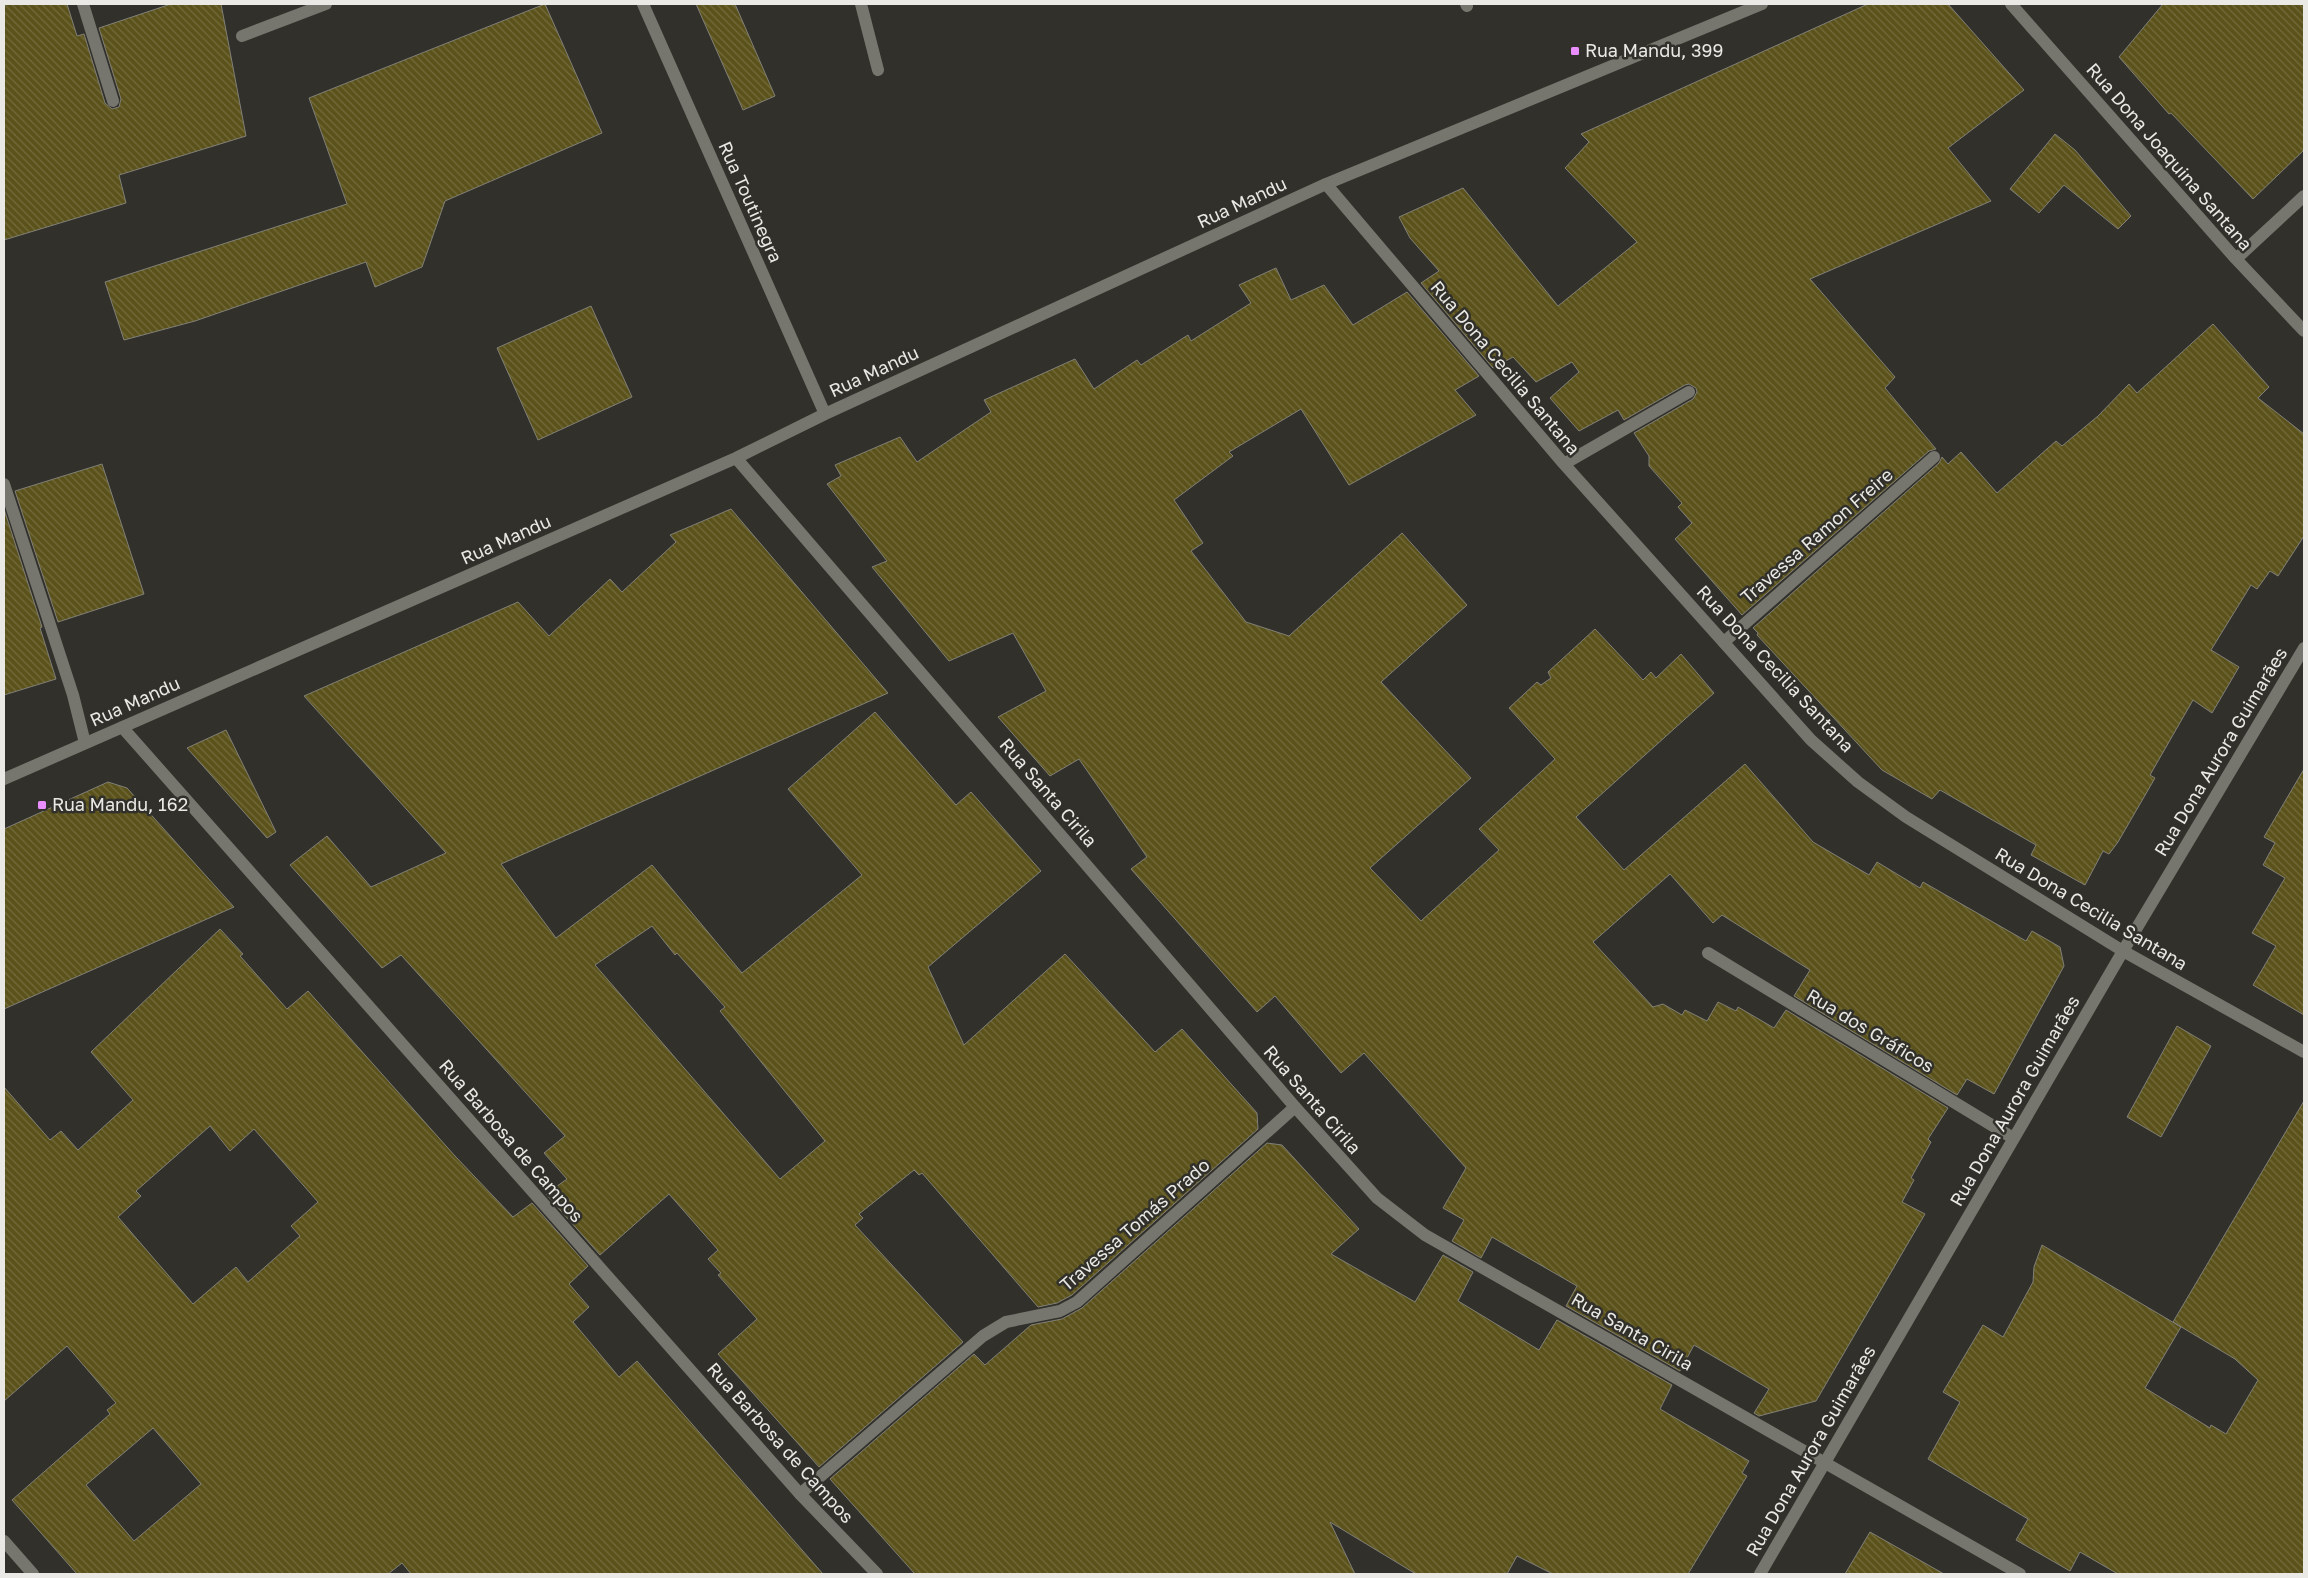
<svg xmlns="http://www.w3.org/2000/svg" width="2308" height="1578" font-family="'Golos Text',sans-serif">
  <defs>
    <pattern id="building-back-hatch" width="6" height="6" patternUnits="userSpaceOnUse" patternTransform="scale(1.25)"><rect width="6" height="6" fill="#5b521b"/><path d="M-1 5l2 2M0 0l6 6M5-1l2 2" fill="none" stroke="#736b3c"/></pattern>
  </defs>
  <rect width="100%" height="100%" fill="#31302a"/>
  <path fill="url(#building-back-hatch)" stroke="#818078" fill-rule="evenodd" d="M 4,4 L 67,4 L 77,36 L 84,34 L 105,103 L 112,109 L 119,107 L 121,99 L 99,28 L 171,4 L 221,4 L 246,136 L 119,175 L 126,203 L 4,240 Z
    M 545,4 L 602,133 L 445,201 L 422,267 L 375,287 L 366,262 L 195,321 L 124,340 L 105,282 L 347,204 L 309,98 Z
    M 696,4 L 735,4 L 775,96 L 743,110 Z
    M 1868,4 L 1948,4 L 2024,90 L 1948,148 L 1991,201 L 1810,279 L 1895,377 L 1885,388 L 1936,449 L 1929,451 L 1742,615 L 1675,539 L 1692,523 L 1678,507 L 1682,503 L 1649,466 L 1649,456 L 1634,433 L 1693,399 L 1697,392 L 1696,388 L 1689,384 L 1685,385 L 1624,420 L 1618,410 L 1579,431 L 1550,398 L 1579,372 L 1572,362 L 1536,382 L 1513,357 L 1493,368 L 1421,283 L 1439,271 L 1410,238 L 1399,217 L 1463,188 L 1558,306 L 1637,242 L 1565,168 L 1589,142 L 1581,134 Z
    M 2163,4 L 2304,4 L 2304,150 L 2253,199 L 2171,113 L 2169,114 L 2119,57 Z
    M 2055,134 L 2075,150 L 2131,216 L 2118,229 L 2064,185 L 2039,213 L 2010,189 Z
    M 1276,268 L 1291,300 L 1324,285 L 1353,325 L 1407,292 L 1479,376 L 1455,390 L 1476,415 L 1349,485 L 1301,409 L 1229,452 L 1233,456 L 1174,500 L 1203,543 L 1191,551 L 1246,622 L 1289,636 L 1402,533 L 1467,605 L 1381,682 L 1471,778 L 1370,868 L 1421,921 L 1499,850 L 1479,829 L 1555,759 L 1509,708 L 1537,682 L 1541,685 L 1551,678 L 1548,672 L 1595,629 L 1643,680 L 1651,672 L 1656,678 L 1681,654 L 1714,693 L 1576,817 L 1624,870 L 1745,764 L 1813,842 L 1869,875 L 1877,862 L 1920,888 L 1923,882 L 2026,941 L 2032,931 L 2060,947 L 2064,966 L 1994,1094 L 1967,1079 L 1957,1095 L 1794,996 L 1810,970 L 1722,915 L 1713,923 L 1670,874 L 1593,942 L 1653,1007 L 1663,1004 L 1682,1015 L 1685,1010 L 1707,1021 L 1718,1002 L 1736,1011 L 1738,1007 L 1774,1028 L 1786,1010 L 1948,1108 L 1928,1139 L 1931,1142 L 1911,1178 L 1914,1180 L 1902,1202 L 1925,1214 L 1816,1401 L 1759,1416 L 1754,1413 L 1769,1389 L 1694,1345 L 1680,1371 L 1566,1306 L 1577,1286 L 1492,1237 L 1481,1258 L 1452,1241 L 1464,1220 L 1443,1208 L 1466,1168 L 1364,1053 L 1341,1073 L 1275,996 L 1257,1012 L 1131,869 L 1147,857 L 1079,759 L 1050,776 L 998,717 L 1046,691 L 1013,633 L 949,661 L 872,567 L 887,561 L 827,484 L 841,476 L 835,465 L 900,437 L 917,462 L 991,412 L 984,400 L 1075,359 L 1094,389 L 1137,360 L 1141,365 L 1188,335 L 1191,341 L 1251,303 L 1239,285 Z
    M 591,306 L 632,397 L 538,440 L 497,348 Z
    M 2213,324 L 2269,387 L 2258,398 L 2304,434 L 2304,536 L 2278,576 L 2270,571 L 2257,589 L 2251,585 L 2211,650 L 2239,667 L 2212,713 L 2193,700 L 2150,775 L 2155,778 L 2118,842 L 2109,854 L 2103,851 L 2085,885 L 2031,855 L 2036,845 L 1940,790 L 1932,799 L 1882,770 L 1757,635 L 1758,633 L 1753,628 L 1939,463 L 1942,457 L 1948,464 L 1961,452 L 1997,493 L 2056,441 L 2062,446 L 2098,416 L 2129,384 L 2137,393 Z
    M 102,464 L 144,594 L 58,622 L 15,491 Z
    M 4,509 L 42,627 L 40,628 L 56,679 L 4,695 Z
    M 731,509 L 888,693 L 501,864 L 556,938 L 652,865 L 742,973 L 862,875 L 788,789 L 875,712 L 956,805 L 971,792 L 1041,871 L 928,967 L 964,1045 L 1065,954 L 1155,1052 L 1182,1029 L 1257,1113 L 1258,1129 L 1072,1295 L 1057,1303 L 1038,1307 L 922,1173 L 919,1175 L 914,1170 L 859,1214 L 863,1218 L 855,1225 L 963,1342 L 819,1467 L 718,1354 L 757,1319 L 718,1275 L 721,1273 L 708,1259 L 718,1250 L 669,1194 L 600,1255 L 546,1194 L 567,1179 L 544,1153 L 565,1136 L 401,955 L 382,968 L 290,865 L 327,836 L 371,887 L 446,853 L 304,696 L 518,602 L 549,636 L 610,579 L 622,592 L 676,542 L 670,535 ZM 652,926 L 675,955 L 677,953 L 725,1007 L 720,1011 L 825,1141 L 780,1179 L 595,965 Z
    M 226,730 L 276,832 L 267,838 L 187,748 Z
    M 2304,769 L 2304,1015 L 2253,985 L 2276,946 L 2252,933 L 2285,878 L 2263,865 L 2275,843 L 2264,837 Z
    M 108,782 L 127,788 L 234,907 L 4,1009 L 4,829 Z
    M 220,929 L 243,954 L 240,956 L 287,1009 L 308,991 L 455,1156 L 513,1217 L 532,1203 L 588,1266 L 569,1284 L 589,1307 L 573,1322 L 619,1377 L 637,1361 L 823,1574 L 411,1574 L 402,1563 L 388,1574 L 77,1574 L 12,1500 L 110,1414 L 107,1410 L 116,1403 L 67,1346 L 4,1401 L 4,1087 L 50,1140 L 61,1131 L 78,1150 L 133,1100 L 91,1052 ZM 210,1126 L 230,1151 L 254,1129 L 318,1202 L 291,1226 L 300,1236 L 248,1282 L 236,1267 L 193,1304 L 118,1217 L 141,1196 L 136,1191 ZM 153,1428 L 201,1484 L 134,1541 L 86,1485 Z
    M 2177,1026 L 2211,1046 L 2161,1137 L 2127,1117 Z
    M 2304,1101 L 2304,1574 L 2118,1574 L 2080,1552 L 2070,1571 L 2016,1540 L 2028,1519 L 1928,1459 L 1960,1402 L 1943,1392 L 1983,1325 L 2003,1337 L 2033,1282 L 2034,1267 L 2042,1245 L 2181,1327 L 2145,1388 L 2210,1428 L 2211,1425 L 2226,1434 L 2258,1380 L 2235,1359 L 2173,1322 Z
    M 1267,1143 L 1282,1145 L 1359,1229 L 1331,1254 L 1415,1302 L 1443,1255 L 1473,1272 L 1458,1301 L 1539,1350 L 1557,1320 L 1672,1385 L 1660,1409 L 1749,1461 L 1742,1473 L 1747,1476 L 1688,1574 L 1553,1574 L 1517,1556 L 1507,1574 L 1416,1574 L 1330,1522 L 1355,1574 L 915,1574 L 830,1479 L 974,1354 L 985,1365 L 1031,1325 L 1062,1319 L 1082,1308 Z
    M 1870,1532 L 1944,1574 L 1845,1574 Z"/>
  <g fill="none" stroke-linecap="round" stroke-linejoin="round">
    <path stroke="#77766e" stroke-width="12" d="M 83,4 L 113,101
      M 861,4 L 878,70
      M 1466,4 L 1467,6
      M 4,484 L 73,695 L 85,743
      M 1724,642 L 1934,457
      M 800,1494 L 983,1336 L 1006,1322 L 1060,1311 L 1077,1302 L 1295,1107"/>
    <path stroke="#77766e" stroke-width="12" d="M 643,4 L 825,414
      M 2011,4 L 2236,259 L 2304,331
      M 242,36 L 326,4
      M 1326,184 L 1564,464 L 1811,740 L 1858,782 L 1906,817 L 2123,951 L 2304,1052
      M 2236,259 L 2304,196
      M 736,458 L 1295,1107 L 1377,1198 L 1425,1235 L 2020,1574
      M 1564,464 L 1689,392
      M 122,727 L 800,1494 L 877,1574
      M 4,779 L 736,458 L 825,414 L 1326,184 L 1762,4
      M 1708,953 L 2013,1138
      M 4,1541 L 33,1574
      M 1760,1574 L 2123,951 L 2304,648"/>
  </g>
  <g fill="#ea8dfd" stroke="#31302a" stroke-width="2">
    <rect x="1570" y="46" width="10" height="10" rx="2.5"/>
    <rect x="37" y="800" width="10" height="10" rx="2.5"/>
  </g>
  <g text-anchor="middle" stroke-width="5" stroke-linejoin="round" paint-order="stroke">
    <g font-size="18" fill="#eae9e5" stroke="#31302a" text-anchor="start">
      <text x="1585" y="57">Rua Mandu, 399</text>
      <text x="52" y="811">Rua Mandu, 162</text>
    </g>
    <g font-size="18" fill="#eae9e5" stroke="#31302a">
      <text transform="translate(2169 157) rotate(49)" y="6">Rua Dona Joaquina Santana</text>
      <text transform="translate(750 202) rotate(66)" y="6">Rua Toutinegra</text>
      <text transform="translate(1242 203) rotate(-25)" y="6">Rua Mandu</text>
      <text transform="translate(1505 368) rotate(50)" y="6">Rua Dona Cecilia Santana</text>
      <text transform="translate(874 372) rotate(-25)" y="6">Rua Mandu</text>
      <text transform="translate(1817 536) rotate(-41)" y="6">Travessa Ramon Freire</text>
      <text transform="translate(506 540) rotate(-24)" y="6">Rua Mandu</text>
      <text transform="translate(1775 669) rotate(47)" y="6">Rua Dona Cecilia Santana</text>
      <text transform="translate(135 702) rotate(-24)" y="6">Rua Mandu</text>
      <text transform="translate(2221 752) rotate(-59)" y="6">Rua Dona Aurora Guimarães</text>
      <text transform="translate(1048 793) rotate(49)" y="6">Rua Santa Cirila</text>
      <text transform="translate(2091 909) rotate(31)" y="6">Rua Dona Cecilia Santana</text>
      <text transform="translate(1870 1031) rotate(31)" y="6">Rua dos Gráficos</text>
      <text transform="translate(1312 1100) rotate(49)" y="6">Rua Santa Cirila</text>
      <text transform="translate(2015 1101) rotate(-60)" y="6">Rua Dona Aurora Guimarães</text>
      <text transform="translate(511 1141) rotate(49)" y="6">Rua Barbosa de Campos</text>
      <text transform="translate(1135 1225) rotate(-41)" y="6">Travessa Tomás Prado</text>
      <text transform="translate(1632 1332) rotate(30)" y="6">Rua Santa Cirila</text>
      <text transform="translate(780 1443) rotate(48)" y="6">Rua Barbosa de Campos</text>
      <text transform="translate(1811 1451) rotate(-60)" y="6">Rua Dona Aurora Guimarães</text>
    </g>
  </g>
  <rect width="2308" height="1578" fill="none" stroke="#eae9e5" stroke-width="10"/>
</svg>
